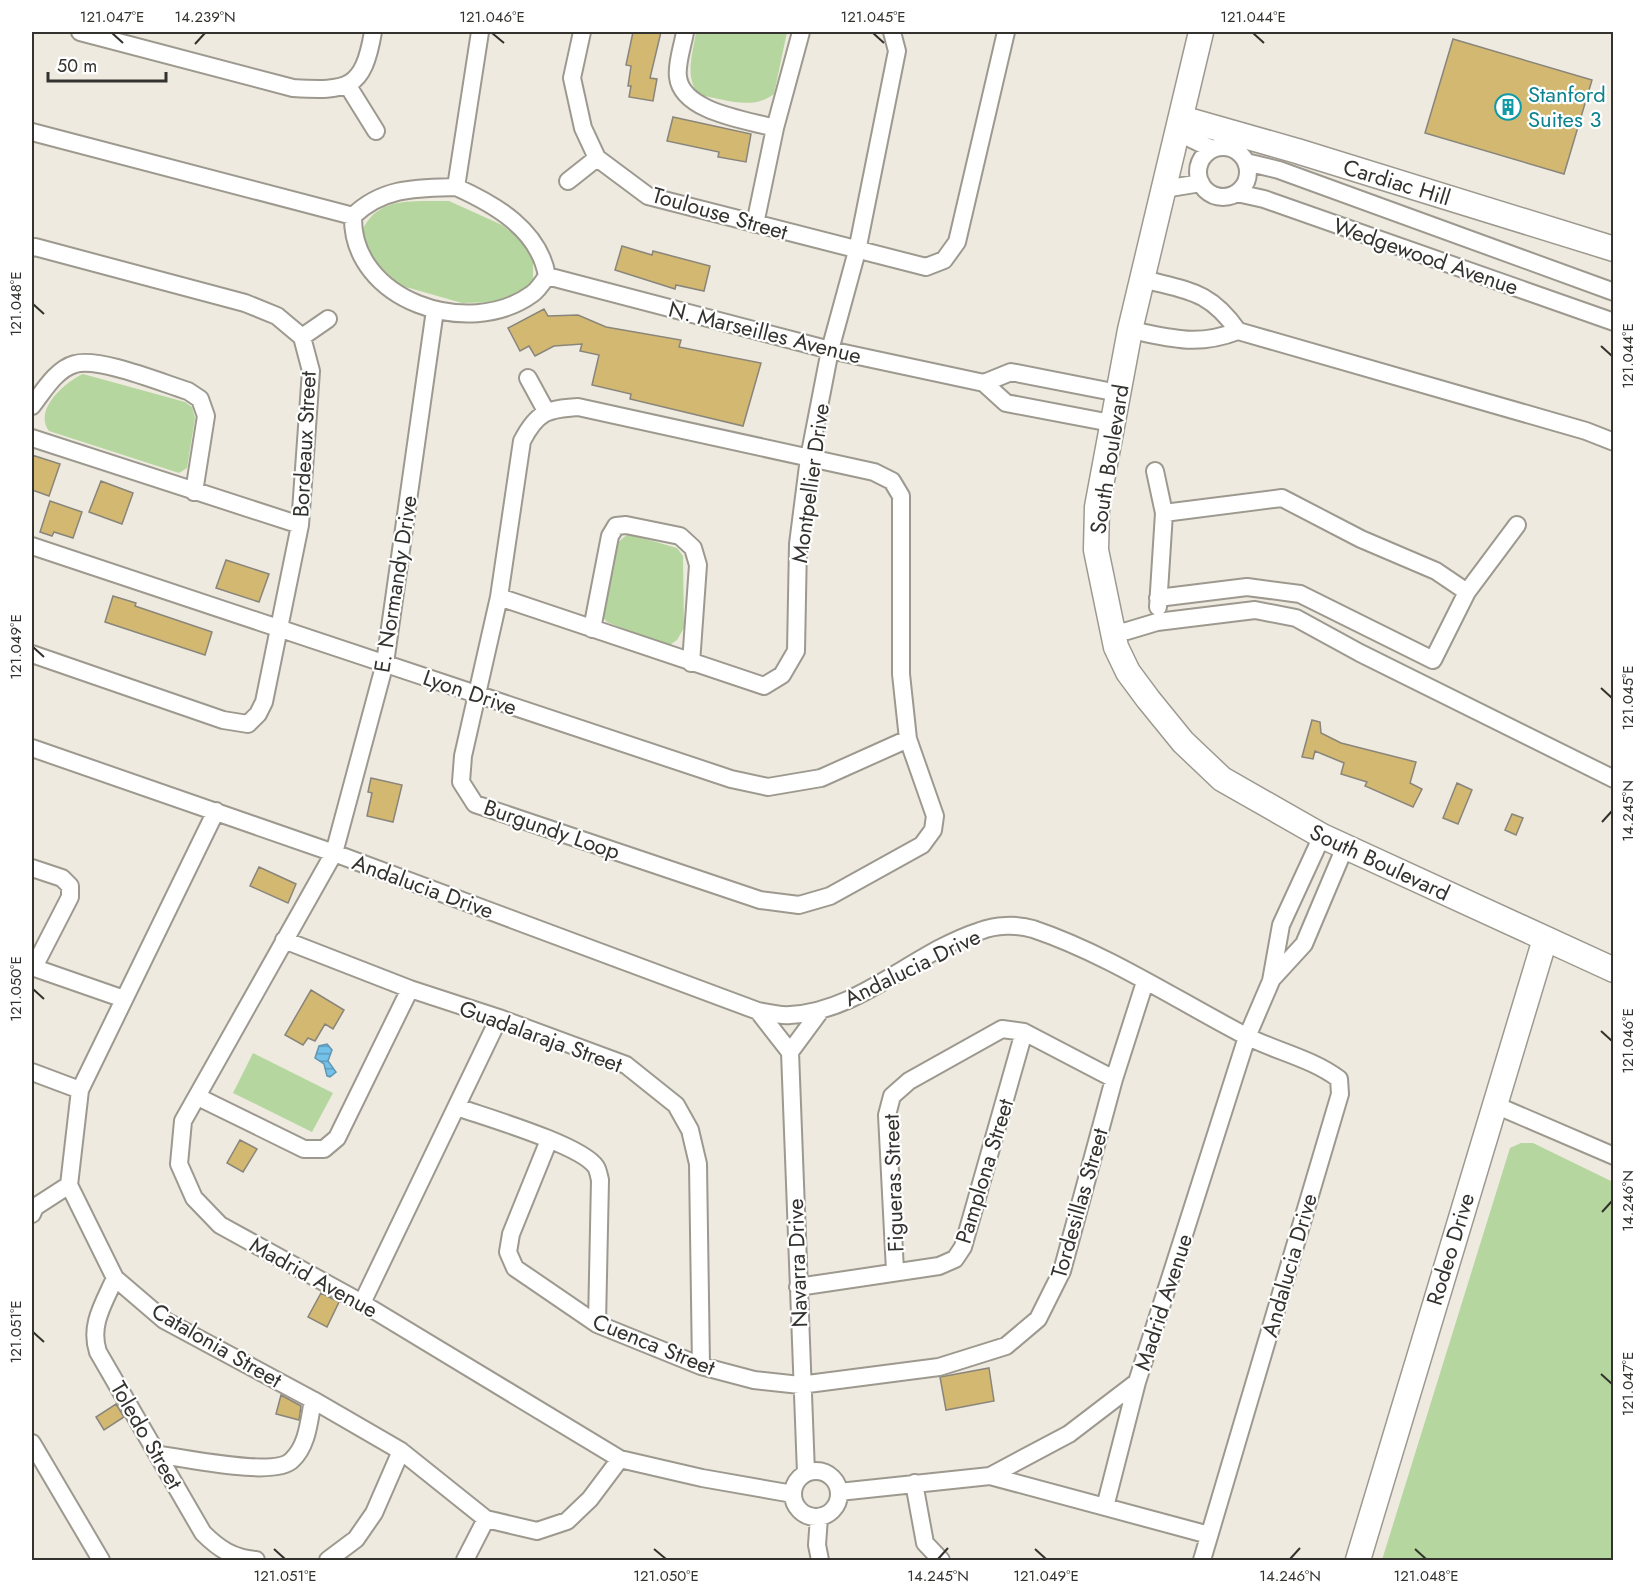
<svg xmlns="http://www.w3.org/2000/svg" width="1645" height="1592" font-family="Jost,sans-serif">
  <defs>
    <pattern id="water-rules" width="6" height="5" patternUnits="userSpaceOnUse" patternTransform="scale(1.5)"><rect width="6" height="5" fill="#74c1ea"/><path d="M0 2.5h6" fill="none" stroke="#609dbe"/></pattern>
  </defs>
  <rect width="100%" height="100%" fill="#eeeadf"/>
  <path fill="#b5d69e" d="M 696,32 L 787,32 L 774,94 C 752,111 724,99 699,95 C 684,77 693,53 696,32 Z
    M 449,201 L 502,225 L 518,237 L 533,260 L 533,280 L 521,293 L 497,302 L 462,303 L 399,285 L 367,253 L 361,233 C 377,195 413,202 449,201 Z
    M 83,374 L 185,402 L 192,407 L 195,418 L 187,468 L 179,473 L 49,431 C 33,410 65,382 83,374 Z
    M 628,534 L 677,548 L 683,556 L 684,628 L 677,640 L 668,646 L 607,622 L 602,616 L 617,543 Z
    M 253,1053 L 333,1093 L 312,1132 L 233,1093 Z
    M 1521,1143 L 1533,1143 L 1613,1182 L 1613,1560 L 1382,1560 L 1510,1148 Z"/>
  <path fill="url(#water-rules)" stroke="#6096b2" stroke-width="1.5" d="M 327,1044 L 332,1050 L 328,1061 L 336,1072 L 330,1077 L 327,1076 L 324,1064 L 315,1058 L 319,1046 Z"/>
  <path fill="#d2b870" stroke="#89857b" stroke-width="1.5" d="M 633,32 L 661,32 L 650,78 L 657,79 L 653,101 L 629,97 L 631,86 L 628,86 L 631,66 L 626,65 Z
    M 1453,39 L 1592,80 L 1564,174 L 1425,133 Z
    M 673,117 L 751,134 L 746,162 L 718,157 L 719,152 L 667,141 Z
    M 622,246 L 652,255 L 653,251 L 710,266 L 704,291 L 676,285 L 675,289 L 615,270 Z
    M 544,309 L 548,316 L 578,315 L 606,327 L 681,340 L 679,347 L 761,363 L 743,426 L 630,399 L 631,394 L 592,385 L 599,355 L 580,351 L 582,344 L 554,346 L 535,356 L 529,346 L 520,351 L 508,328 Z
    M 32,455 L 60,464 L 49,496 L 32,490 Z
    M 101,481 L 133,493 L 122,524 L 89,512 Z
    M 50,501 L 82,512 L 73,538 L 54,532 L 52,536 L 40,532 Z
    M 226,560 L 269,574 L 259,602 L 216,588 Z
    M 113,596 L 136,603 L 135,606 L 212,632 L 205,655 L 105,622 Z
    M 1312,720 L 1320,722 L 1321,733 L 1341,743 L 1416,762 L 1410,783 L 1422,789 L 1413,807 L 1365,786 L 1367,782 L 1341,774 L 1344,763 L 1315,751 L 1313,759 L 1302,757 Z
    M 371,778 L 402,785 L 393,822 L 367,816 L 372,793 L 368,792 Z
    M 1457,783 L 1472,790 L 1458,824 L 1443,818 Z
    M 1512,814 L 1523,818 L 1516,835 L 1505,830 Z
    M 259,867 L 296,884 L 288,903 L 250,886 Z
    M 311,990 L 344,1010 L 333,1029 L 325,1024 L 315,1041 L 308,1038 L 303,1045 L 285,1035 Z
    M 240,1140 L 257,1149 L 243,1172 L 227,1163 Z
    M 321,1293 L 339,1302 L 327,1327 L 308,1317 Z
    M 989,1368 L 994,1401 L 946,1410 L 940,1377 Z
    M 281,1395 L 301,1406 L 299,1420 L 276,1414 Z
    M 116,1404 L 124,1417 L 104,1430 L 96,1417 Z"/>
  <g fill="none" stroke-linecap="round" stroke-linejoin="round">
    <g stroke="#9d998f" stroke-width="20">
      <path id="street" d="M 80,32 L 293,88 C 348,91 363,90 373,32
        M 582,32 L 572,78 L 583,128 L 597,158 L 648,196 L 926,267 L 944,260 L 957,242 L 1006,32
        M 685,32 C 683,45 676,64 678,77 C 682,112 747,120 775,128
        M 348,86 L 376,131
        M 32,132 L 353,216
        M 1177,132 L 1212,149
        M1198 172a25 25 0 1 1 50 0a25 25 0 1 1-50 0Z
        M 1246,162 L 1279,170 L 1614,292
        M 568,181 L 597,158
        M 456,187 C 496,205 539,230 547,276 C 543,282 538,290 532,294 C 469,340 351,301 353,216 C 383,187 417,188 456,187 Z
        M 456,187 L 480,32
        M 1164,189 L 1201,183
        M 1237,193 L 1264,199 L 1614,322
        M 755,224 L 775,128 L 801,32
        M 32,248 L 35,247 L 245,303 L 277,316 L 302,337 L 311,371 L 300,525 L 264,702 L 258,714 L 248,724 L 223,720 L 32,654
        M 547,276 L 830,350 L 984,383 L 1006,403 L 1111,423
        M 1143,279 C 1188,291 1209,290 1238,331 L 1586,431 L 1614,442
        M 435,310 L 385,663 L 334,853 L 183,1121 L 179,1164 L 194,1198 L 220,1225 L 362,1303 L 620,1459 L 702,1478 L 793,1494
        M 1130,330 C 1172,338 1196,347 1238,331
        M 302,337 L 328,319
        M 528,378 L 546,411
        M 984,383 L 1011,372 L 1118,393
        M 32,406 C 43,392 56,369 75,364 C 99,357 162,383 188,391 L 200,399 L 206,416 L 194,492
        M 578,407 L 874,472 L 892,481 L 901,496 L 901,674 L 908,739 L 935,816 L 933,830 L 922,845 L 830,896 L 799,905 L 760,900 L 475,804 L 461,782 L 463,756 L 499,597 L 522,441 C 537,412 547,409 578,407 Z
        M 32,438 L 300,525
        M 1155,471 L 1164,513 L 1158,607
        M 1164,513 L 1282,498 L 1361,539 L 1436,571 L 1467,592
        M 32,546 L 731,779 L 768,787 L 821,778 L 908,739
        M 499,597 L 764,686 L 782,675 L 796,651 L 798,544 L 809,458 L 830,350 L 857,251 L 897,51 L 892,32
        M 1158,598 L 1247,587 L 1300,594 L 1433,660 L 1467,592 L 1517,525
        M 592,629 L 610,536 L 616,526 L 626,525 L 680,536 L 693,548 L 698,565 L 691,663
        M 1112,632 L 1127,631 L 1157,622 L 1255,610 L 1296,618 L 1360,653 L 1614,779
        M 32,748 L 334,853 L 758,1011 C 768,1013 780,1016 790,1015 C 861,1011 914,952 980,931 C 995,925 1017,924 1033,929 C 1107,954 1175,999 1244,1035 C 1275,1051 1311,1058 1339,1079 L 1340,1094 L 1202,1560
        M 216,811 L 80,1090 L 69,1185 L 115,1278 L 164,1320 L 313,1400 L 401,1451 L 486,1519 L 537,1531 L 567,1521 L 590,1499 L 620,1459
        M 32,868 L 62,878 L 70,886 L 70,897 L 34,967
        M 284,940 L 410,989 L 499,1018 L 626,1065 L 676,1105 L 690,1130 L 698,1164 L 701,1366
        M 32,967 L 124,999
        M 1271,980 L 1304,944 L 1345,847
        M 758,1011 L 790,1052
        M 790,1052 L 806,1473
        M 790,1052 L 821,1010
        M 32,1072 L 80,1090
        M 198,1097 L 304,1149 L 324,1149 L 337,1138 L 410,989
        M 1493,1104 L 1614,1156
        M 457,1107 C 485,1117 582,1145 596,1167 C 598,1170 599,1176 600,1180 L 597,1324
        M 549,1140 L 511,1234 L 508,1252 L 515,1268 L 597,1324 L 701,1366 L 754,1380 L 800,1385 L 939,1367 L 1006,1346 L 1038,1319 L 1062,1271 L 1114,1079 L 1145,982
        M 32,1214 L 35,1207 L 69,1185
        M 895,1271 L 887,1115 L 892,1096 L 909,1081 L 1002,1029 L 1024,1032 L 1114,1079
        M 115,1278 C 104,1303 89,1325 98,1352 L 203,1533 C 219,1549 233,1558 256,1560
        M 798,1287 L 939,1266 L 955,1259 L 963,1247 L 1024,1032
        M 362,1303 L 499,1018
        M 32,1443 L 101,1560
        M 160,1455 C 186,1458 275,1478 292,1460 C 308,1445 309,1420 313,1400
        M793 1494a23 23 0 1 1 46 0a23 23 0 1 1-46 0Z
        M 990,1476 L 1209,1535
        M 914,1483 L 925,1543 L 941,1560
        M 839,1492 L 990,1476 L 1069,1434 L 1137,1382 L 1247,1037 L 1271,981 L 1281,925 L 1322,836
        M 1105,1507 L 1137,1382
        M 819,1517 L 817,1545 L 820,1560
        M 328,1560 L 356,1539 L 374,1513 L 401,1451
        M 465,1560 L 486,1519"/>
    </g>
    <g stroke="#9d998f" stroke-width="27">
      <path id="secondary" d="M 1201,32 L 1130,330 L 1097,507 L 1096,550 L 1116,647 L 1128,672 L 1148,699 L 1183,742 L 1222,779 L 1322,836 L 1614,970
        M 1181,118 L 1297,151 L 1614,249
        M 1358,1560 L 1545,939"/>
    </g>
    <use href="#street" stroke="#fff" stroke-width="16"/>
    <use href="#secondary" stroke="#fff" stroke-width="24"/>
  </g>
  <path fill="none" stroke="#33322e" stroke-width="2" d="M 112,33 L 123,43M 492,33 L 504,43M 873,33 L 884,43M 1253,33 L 1264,43M 195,44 L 205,33M 33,304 L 44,314M 1601,346 L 1612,356M 33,647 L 44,657M 1601,688 L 1612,698M 1602,822 L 1612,811M 33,989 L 44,999M 1601,1031 L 1612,1041M 1602,1212 L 1612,1201M 33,1332 L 44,1342M 1601,1374 L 1612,1384M 274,1549 L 285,1559M 654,1549 L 666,1559M 1035,1549 L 1046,1559M 1415,1549 L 1426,1559M 938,1559 L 948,1548M 1290,1559 L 1300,1548"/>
  <defs>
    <g id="building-ring" transform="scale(1.35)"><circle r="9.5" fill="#fff" stroke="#0f9aa8" stroke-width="1.5"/><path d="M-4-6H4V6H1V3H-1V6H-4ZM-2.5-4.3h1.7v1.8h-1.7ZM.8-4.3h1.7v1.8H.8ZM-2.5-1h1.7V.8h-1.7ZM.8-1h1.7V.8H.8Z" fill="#0f9aa8"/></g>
  </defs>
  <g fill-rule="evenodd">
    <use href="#building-ring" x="1508" y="107"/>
  </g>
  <g text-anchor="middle" stroke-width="4.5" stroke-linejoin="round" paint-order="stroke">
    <g font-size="22" fill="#0d838f" stroke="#fff" text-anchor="start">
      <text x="1528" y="102">Stanford<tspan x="1528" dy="25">Suites 3</tspan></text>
    </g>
    <g font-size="22" fill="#33322e" stroke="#fff">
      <text transform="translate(1397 182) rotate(17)" y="8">Cardiac Hill</text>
      <text transform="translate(720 213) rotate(16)" y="8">Toulouse Street</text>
      <text transform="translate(1426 256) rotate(19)" y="8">Wedgewood Avenue</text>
      <text transform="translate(765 332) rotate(14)" y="8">N. Marseilles Avenue</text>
      <text transform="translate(304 444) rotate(-87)" y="8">Bordeaux Street</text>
      <text transform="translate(1109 459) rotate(-81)" y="8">South Boulevard</text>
      <text transform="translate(810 483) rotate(-82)" y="8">Montpellier Drive</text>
      <text transform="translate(395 584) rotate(-81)" y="8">E. Normandy Drive</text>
      <text transform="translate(470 692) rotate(19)" y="8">Lyon Drive</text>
      <text transform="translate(552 829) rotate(19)" y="8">Burgundy Loop</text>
      <text transform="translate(1380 862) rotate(25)" y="8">South Boulevard</text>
      <text transform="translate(423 886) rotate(20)" y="8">Andalucia Drive</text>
      <text transform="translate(912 967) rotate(-26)" y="8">Andalucia Drive</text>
      <text transform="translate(541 1036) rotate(20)" y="8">Guadalaraja Street</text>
      <text transform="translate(984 1171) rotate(-73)" y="8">Pamplona Street</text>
      <text transform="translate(893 1183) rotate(-92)" y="8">Figueras Street</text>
      <text transform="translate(1079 1203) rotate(-74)" y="8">Tordesillas Street</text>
      <text transform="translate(1450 1249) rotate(-73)" y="8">Rodeo Drive</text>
      <text transform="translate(797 1263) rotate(-92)" y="8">Navarra Drive</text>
      <text transform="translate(1289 1265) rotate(-74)" y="8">Andalucia Drive</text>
      <text transform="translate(314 1277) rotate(29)" y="8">Madrid Avenue</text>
      <text transform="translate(1163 1302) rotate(-72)" y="8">Madrid Avenue</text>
      <text transform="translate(654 1344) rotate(22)" y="8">Cuenca Street</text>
      <text transform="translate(217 1345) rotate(30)" y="8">Catalonia Street</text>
      <text transform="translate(147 1435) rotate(60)" y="8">Toledo Street</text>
    </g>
  </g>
  <rect width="1645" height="1592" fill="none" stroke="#ffffff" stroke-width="66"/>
  <path d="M48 72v9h118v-9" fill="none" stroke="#33322e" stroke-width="3"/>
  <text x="57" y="72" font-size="18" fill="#33322e" stroke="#ffffff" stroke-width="4.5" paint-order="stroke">50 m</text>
  <rect x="33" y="33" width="1579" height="1526" fill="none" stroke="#33322e" stroke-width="2"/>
  <g font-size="15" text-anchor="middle" fill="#33322e">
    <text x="112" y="22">121.047°E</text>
    <text x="205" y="22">14.239°N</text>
    <text x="492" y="22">121.046°E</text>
    <text x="873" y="22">121.045°E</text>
    <text x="1253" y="22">121.044°E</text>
    <text transform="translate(16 304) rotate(-90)" y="5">121.048°E</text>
    <text transform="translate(1628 356) rotate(-90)" y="5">121.044°E</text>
    <text transform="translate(16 647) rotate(-90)" y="5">121.049°E</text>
    <text transform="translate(1628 698) rotate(-90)" y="5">121.045°E</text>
    <text transform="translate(1628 811) rotate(-90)" y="5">14.245°N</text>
    <text transform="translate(16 989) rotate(-90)" y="5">121.050°E</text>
    <text transform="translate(1628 1041) rotate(-90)" y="5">121.046°E</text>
    <text transform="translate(1628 1201) rotate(-90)" y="5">14.246°N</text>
    <text transform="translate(16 1332) rotate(-90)" y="5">121.051°E</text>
    <text transform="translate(1628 1384) rotate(-90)" y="5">121.047°E</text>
    <text x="285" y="1581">121.051°E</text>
    <text x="666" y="1581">121.050°E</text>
    <text x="938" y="1581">14.245°N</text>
    <text x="1046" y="1581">121.049°E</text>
    <text x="1290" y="1581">14.246°N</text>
    <text x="1426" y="1581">121.048°E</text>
  </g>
</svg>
